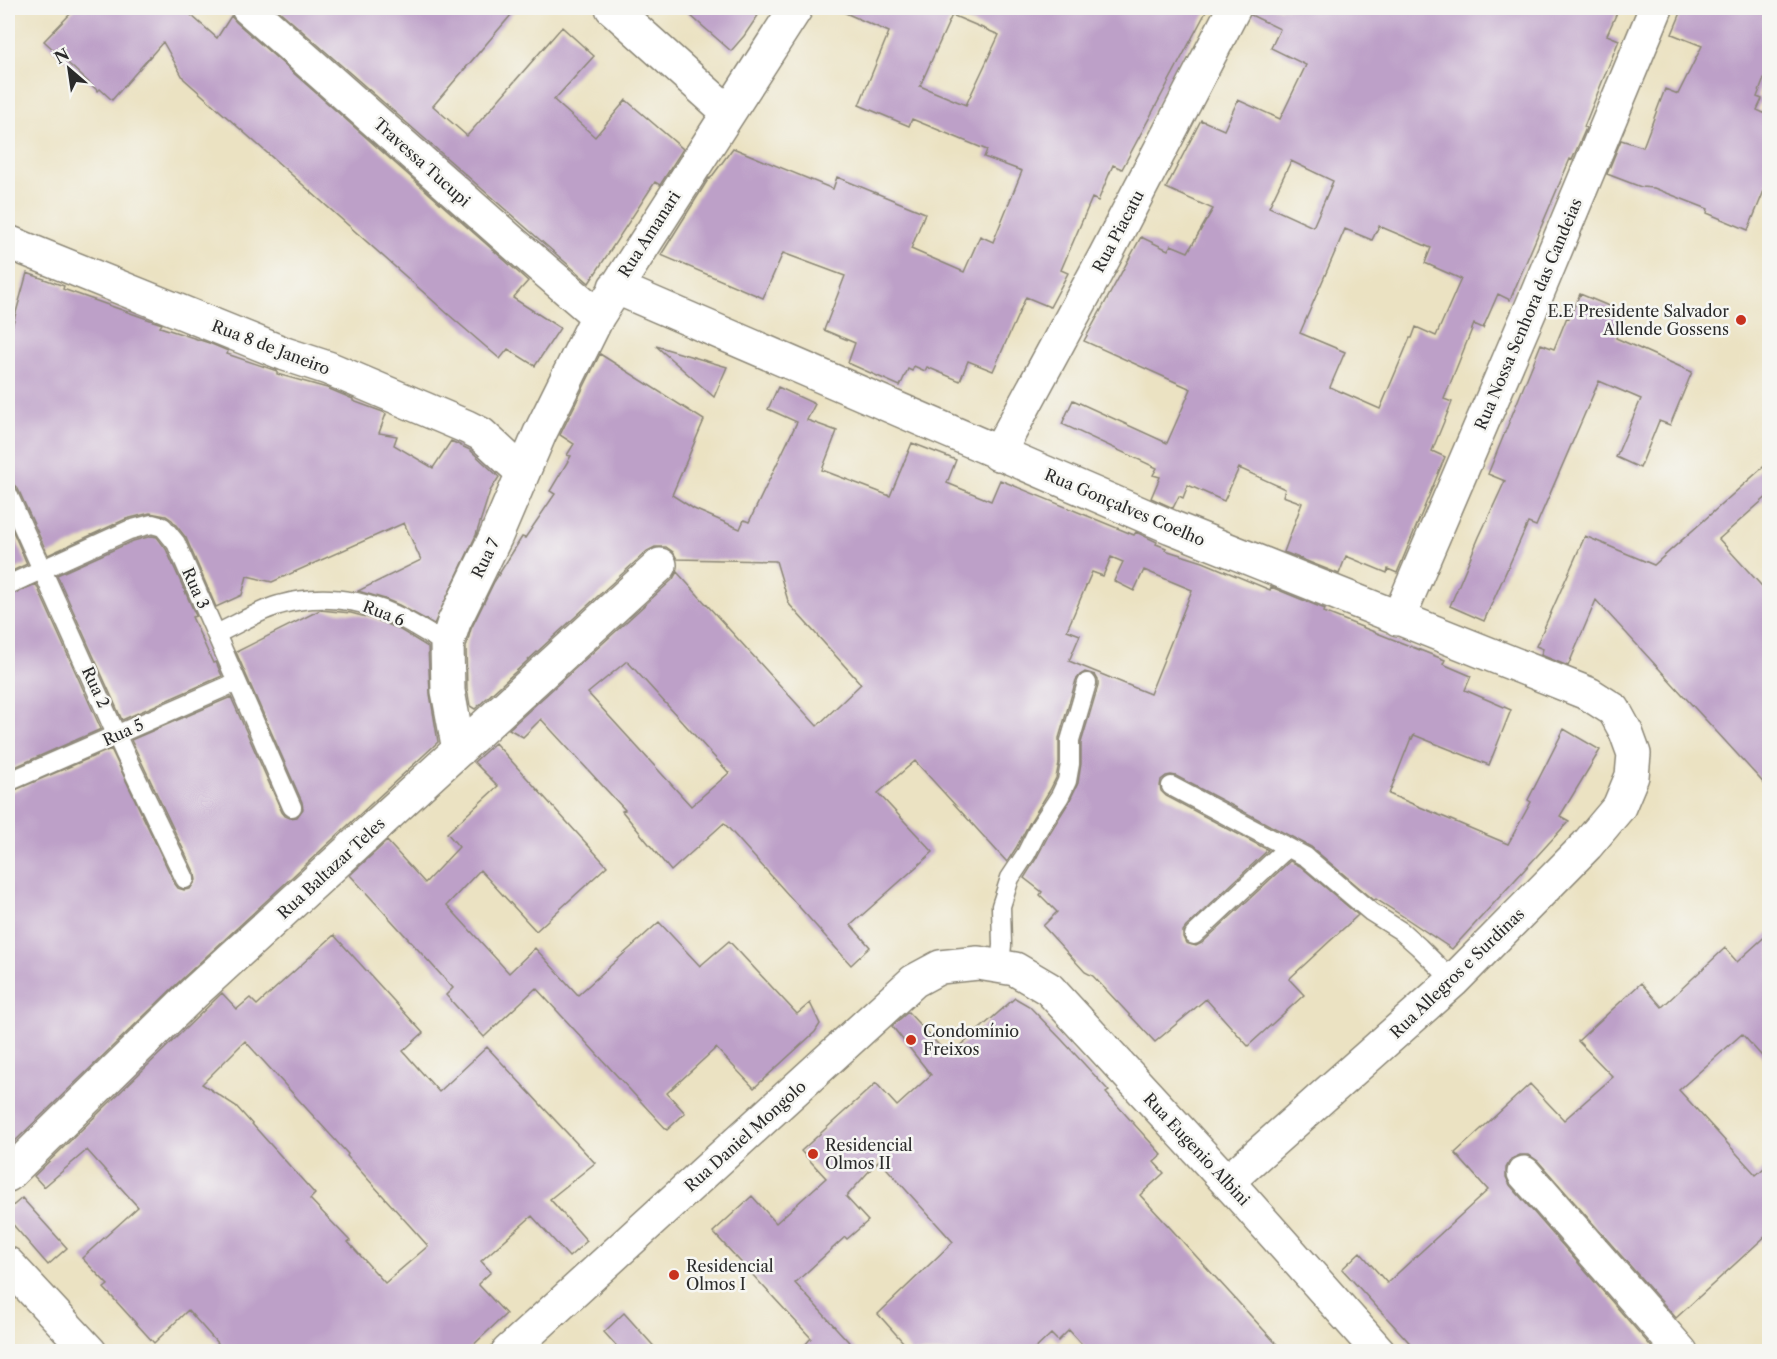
<svg xmlns="http://www.w3.org/2000/svg" width="1777" height="1359" font-family="'Libre Caslon Text',serif">
  <rect width="100%" height="100%" fill="#f6f6f2"/>
  <filter id="ink" filterUnits="userSpaceOnUse"><feTurbulence type="fractalNoise" baseFrequency=".0167" numOctaves="2"/><feDisplacementMap in="SourceGraphic" scale="12" xChannelSelector="R" yChannelSelector="G"/><feConvolveMatrix kernelMatrix="1 2 1 2 8 2 1 2 1" color-interpolation-filters="sRGB"/></filter>
  <filter id="wash" filterUnits="userSpaceOnUse"><feTurbulence type="fractalNoise" baseFrequency=".008" numOctaves="4" result="noise"/><feDisplacementMap in="SourceGraphic" scale="24" xChannelSelector="R" yChannelSelector="G"/><feGaussianBlur stdDeviation="1.35" result="paint"/><feColorMatrix in="noise" values="0 0 0 0 0 0 0 0 0 0 0 0 0 0 0 0 0 1.4 0 .05"/><feComposite in="paint" operator="in"/></filter>
  <g filter="url(#wash)">
    <rect width="100%" height="100%" fill="#ebe2c2"/>
    <g id="blocks">
      <path fill="#bda0c8" fill-rule="evenodd" d="M 76,8 L 183,8 L 217,38 L 231,16 L 236,22 L 528,281 L 513,298 L 560,328 L 535,366 L 508,349 L 500,359 L 449,315 L 184,79 L 163,42 L 112,100 L 100,89 L 98,91 L 44,41 Z
        M 276,8 L 517,8 L 433,106 L 467,136 L 562,27 L 594,56 L 554,100 L 595,137 L 626,100 L 683,149 L 660,185 L 655,182 L 589,283 Z
        M 682,8 L 763,8 L 744,36 L 731,51 Z
        M 834,8 L 1208,8 L 1122,169 L 1113,165 L 1098,201 L 1092,198 L 1061,270 L 1068,273 L 1050,307 L 1026,297 L 993,371 L 968,361 L 960,381 L 927,367 L 925,371 L 914,366 L 912,371 L 908,369 L 900,386 L 848,363 L 855,343 L 824,330 L 845,276 L 783,253 L 763,298 L 661,255 L 709,178 L 710,179 L 733,148 L 833,189 L 837,177 L 925,213 L 911,249 L 964,272 L 980,236 L 993,242 L 1022,171 L 984,157 L 987,150 L 912,119 L 909,126 L 859,105 L 889,32 ZM 952,15 L 999,35 L 966,105 L 920,86 Z
        M 1253,8 L 1619,8 L 1607,35 L 1619,40 L 1584,127 L 1586,128 L 1572,160 L 1570,159 L 1510,300 L 1498,294 L 1483,328 L 1474,324 L 1444,399 L 1452,402 L 1432,451 L 1445,457 L 1397,573 L 1388,569 L 1387,573 L 1346,556 L 1339,574 L 1284,552 L 1302,503 L 1283,496 L 1285,489 L 1239,468 L 1224,501 L 1188,485 L 1183,498 L 1179,496 L 1173,508 L 1151,498 L 1160,477 L 1153,475 L 1157,468 L 1062,424 L 1073,400 L 1167,443 L 1191,389 L 1084,341 L 1141,237 L 1168,250 L 1171,245 L 1188,252 L 1213,209 L 1166,188 L 1201,120 L 1224,130 L 1238,100 L 1280,119 L 1306,65 L 1271,48 L 1280,29 L 1251,15 ZM 1291,161 L 1333,181 L 1313,227 L 1269,207 ZM 1379,226 L 1431,248 L 1425,263 L 1461,279 L 1436,336 L 1416,327 L 1412,338 L 1410,338 L 1380,409 L 1330,387 L 1345,352 L 1300,333 L 1345,229 L 1372,240 Z
        M 1683,8 L 1770,8 L 1770,63 L 1757,97 L 1762,99 L 1757,110 L 1770,116 L 1770,176 L 1748,230 L 1707,213 L 1708,209 L 1654,188 L 1641,187 L 1607,174 L 1621,140 L 1643,147 L 1665,89 L 1678,94 L 1702,46 L 1672,34 Z
        M 27,273 L 64,286 L 63,289 L 153,321 L 162,324 L 160,327 L 209,343 L 228,351 L 227,354 L 277,371 L 277,374 L 327,388 L 353,399 L 353,401 L 383,412 L 386,414 L 379,433 L 397,436 L 394,445 L 433,468 L 451,441 L 470,450 L 499,477 L 490,491 L 476,535 L 434,624 L 399,605 L 385,599 L 358,591 L 421,560 L 404,523 L 272,582 L 247,576 L 242,595 L 216,607 L 186,538 L 172,520 L 166,516 L 150,513 L 126,519 L 48,555 L 18,489 L 14,485 L 8,483 L 8,341 Z
        M 1580,294 L 1616,309 L 1614,313 L 1625,317 L 1616,338 L 1692,372 L 1670,425 L 1659,421 L 1640,468 L 1616,457 L 1641,399 L 1599,381 L 1536,526 L 1528,523 L 1484,621 L 1450,606 L 1479,537 L 1505,481 L 1488,474 L 1541,344 L 1554,349 L 1567,317 L 1569,318 Z
        M 656,346 L 727,367 L 714,397 Z
        M 600,354 L 704,420 L 672,495 L 694,509 L 740,529 L 744,520 L 749,522 L 797,422 L 768,409 L 778,387 L 815,404 L 807,420 L 837,431 L 822,470 L 890,496 L 912,443 L 956,460 L 947,483 L 991,501 L 1000,480 L 1134,535 L 1136,532 L 1157,542 L 1156,544 L 1166,548 L 1165,550 L 1203,562 L 1270,590 L 1271,587 L 1325,609 L 1324,612 L 1445,660 L 1443,664 L 1471,676 L 1465,690 L 1511,710 L 1489,765 L 1414,735 L 1412,739 L 1411,738 L 1389,794 L 1508,844 L 1531,802 L 1528,800 L 1564,729 L 1600,750 L 1560,816 L 1569,821 L 1452,949 L 1401,915 L 1376,899 L 1374,900 L 1311,847 L 1176,776 L 1171,775 L 1166,776 L 1161,780 L 1160,786 L 1161,791 L 1166,796 L 1268,850 L 1186,927 L 1183,931 L 1183,937 L 1186,943 L 1196,946 L 1202,943 L 1290,861 L 1300,866 L 1358,915 L 1289,979 L 1304,995 L 1248,1046 L 1206,999 L 1155,1042 L 1093,976 L 1085,972 L 1043,926 L 1057,912 L 1040,895 L 1042,892 L 1024,878 L 1036,859 L 1049,834 L 1069,802 L 1078,783 L 1081,764 L 1081,743 L 1098,686 L 1098,680 L 1095,675 L 1085,672 L 1080,675 L 1076,680 L 1059,738 L 1059,763 L 1056,778 L 1050,790 L 1030,822 L 1016,848 L 1007,862 L 915,761 L 878,793 L 933,852 L 851,925 L 870,947 L 851,965 L 724,823 L 671,871 L 622,811 L 625,810 L 541,719 L 523,737 L 509,729 L 673,579 L 677,572 L 817,726 L 861,684 L 789,604 L 776,561 L 677,559 L 673,552 L 666,547 L 655,547 L 647,551 L 475,709 L 470,706 L 467,689 L 466,647 L 471,629 L 494,582 L 522,537 L 525,538 L 555,494 L 550,491 L 571,456 L 567,455 L 574,444 L 560,435 ZM 1111,557 L 1123,562 L 1114,581 L 1134,591 L 1144,570 L 1192,590 L 1150,694 L 1069,661 L 1080,635 L 1067,630 L 1092,572 L 1103,576 ZM 627,661 L 729,773 L 691,806 L 588,693 Z
        M 1770,461 L 1770,494 L 1719,539 L 1770,595 L 1770,790 L 1596,600 L 1568,666 L 1541,655 L 1543,649 L 1536,646 L 1585,536 L 1654,565 Z
        M 8,520 L 27,564 L 8,573 Z
        M 152,536 L 157,537 L 166,549 L 196,616 L 192,617 L 213,663 L 216,662 L 222,676 L 122,720 L 57,575 L 133,541 Z
        M 36,584 L 101,729 L 8,770 L 8,596 Z
        M 320,610 L 351,613 L 377,620 L 397,628 L 428,647 L 430,694 L 438,742 L 182,979 L 9,1147 L 8,1145 L 8,793 L 111,749 L 175,884 L 178,888 L 184,890 L 190,889 L 196,880 L 195,874 L 131,740 L 231,697 L 282,812 L 285,816 L 290,818 L 297,817 L 303,809 L 302,802 L 236,652 Z
        M 495,743 L 607,866 L 536,931 L 480,870 L 447,905 L 509,973 L 535,948 L 578,995 L 659,922 L 700,966 L 729,941 L 797,1014 L 810,1003 L 820,1024 L 815,1032 L 754,1088 L 716,1048 L 667,1093 L 685,1113 L 667,1130 L 536,988 L 484,1037 L 446,995 L 453,988 L 350,875 L 387,841 L 425,883 L 459,847 L 447,833 L 498,786 L 474,762 Z
        M 1770,932 L 1770,1065 L 1742,1034 L 1679,1090 L 1756,1175 L 1770,1163 L 1770,1232 L 1676,1318 L 1538,1161 L 1529,1155 L 1520,1155 L 1511,1159 L 1506,1168 L 1506,1177 L 1510,1185 L 1656,1352 L 1418,1352 L 1342,1269 L 1360,1252 L 1387,1283 L 1488,1190 L 1455,1153 L 1530,1084 L 1564,1120 L 1613,1077 L 1578,1041 L 1641,983 L 1662,1007 L 1725,948 L 1737,962 Z
        M 334,935 L 423,1033 L 403,1051 L 439,1092 L 487,1047 L 595,1163 L 550,1199 L 587,1241 L 569,1257 L 532,1216 L 481,1261 L 491,1272 L 478,1284 L 506,1314 L 466,1352 L 225,1352 L 188,1310 L 154,1343 L 104,1288 L 108,1285 L 82,1258 L 138,1207 L 87,1150 L 44,1187 L 34,1176 L 222,993 L 237,1009 L 250,998 L 257,1005 ZM 245,1041 L 348,1154 L 347,1156 L 428,1246 L 385,1283 L 348,1242 L 350,1241 L 310,1199 L 315,1194 L 236,1106 L 202,1084 Z
        M 1015,998 L 1029,1006 L 1062,1040 L 1109,1091 L 1106,1093 L 1162,1155 L 1154,1162 L 1164,1173 L 1140,1195 L 1284,1352 L 1089,1352 L 1069,1330 L 1058,1341 L 1051,1334 L 1032,1352 L 912,1352 L 878,1314 L 953,1242 L 879,1160 L 846,1197 L 868,1221 L 847,1239 L 845,1237 L 795,1283 L 858,1352 L 799,1352 L 811,1338 L 713,1232 L 752,1196 L 776,1223 L 826,1178 L 801,1151 L 876,1083 L 897,1106 L 931,1075 L 892,1026 L 908,1012 L 949,1056 Z
        M 22,1198 L 67,1248 L 48,1265 L 8,1219 L 8,1210 Z
        M 624,1313 L 659,1352 L 622,1352 L 604,1332 Z"/>
    </g>
  </g>
  <g filter="url(#ink)">
    <use href="#blocks" fill-opacity="0" stroke="#8b8676" stroke-width="1.5"/>
    <g fill="none" stroke-linecap="round" stroke-linejoin="round">
      <g stroke="#8b8676" stroke-width="21">
        <path id="service" d="M 8,494 L 125,754 L 185,879
          M 8,585 L 129,530 L 152,524 L 163,527 L 176,543 L 292,807
          M 216,634 C 234,626 260,610 279,605 C 317,594 359,598 395,615 C 413,623 429,635 447,644
          M 8,782 L 237,682
          M 1171,786 L 1306,857 L 1371,912 L 1401,931 L 1419,947 L 1453,981
          M 1194,935 L 1287,848
          M 1000,966 L 1002,945 L 1001,906 L 1010,878 L 1026,854 L 1039,828 L 1060,796 L 1067,781 L 1070,764 L 1070,741 L 1087,683"/>
      </g>
      <g stroke="#8b8676" stroke-width="36">
        <path id="minor" d="M 248,8 L 511,241 L 598,316
          M 612,8 L 728,112
          M 8,242 L 285,354 L 328,368 L 467,427 L 481,434 L 522,472
          M 615,287 L 1171,527 L 1589,694 L 1614,710 L 1626,732 L 1634,754 L 1632,776 L 1619,807 L 1587,845 L 1453,981 L 1227,1182
          M 998,454 L 1105,256 L 1234,8
          M 1398,619 L 1532,306 L 1656,8
          M 459,750 L 448,691 L 447,644 L 454,622 L 496,536 L 540,433 L 598,316 L 796,8
          M 1524,1173 L 1681,1352
          M 8,1175 L 195,992 L 660,565
          M 8,1264 L 90,1352
          M 508,1352 L 914,981 L 940,967 L 978,963 L 1015,969 L 1049,989 L 1242,1198 L 1379,1352"/>
      </g>
      <use href="#service" stroke="#fff" stroke-width="18"/>
      <use href="#minor" stroke="#fff" stroke-width="33"/>
    </g>
  </g>
  <g fill="#c8321e" stroke="#f6f6f2" stroke-width="2">
    <circle cx="1741" cy="320" r="6"/>
    <circle cx="911" cy="1040" r="6"/>
    <circle cx="813" cy="1154" r="6"/>
    <circle cx="674" cy="1275" r="6"/>
  </g>
  <g text-anchor="middle" stroke-width="5" stroke-linejoin="round" paint-order="stroke">
    <g font-size="16" fill="#2b2b2b" stroke="#f6f6f2">
      <text transform="translate(422 162) rotate(42)" y="6">Travessa Tucupi</text>
      <text transform="translate(1118 231) rotate(-62)" y="6">Rua Piacatu</text>
      <text transform="translate(649 234) rotate(-57)" y="6">Rua Amanari</text>
      <text transform="translate(1528 314) rotate(-67)" y="6">Rua Nossa Senhora das Candeias</text>
      <text transform="translate(271 347) rotate(21)" y="6">Rua 8 de Janeiro</text>
      <text transform="translate(1125 507) rotate(23)" y="6">Rua Gonçalves Coelho</text>
      <text transform="translate(485 558) rotate(-64)" y="6">Rua 7</text>
      <text transform="translate(196 588) rotate(66)" y="6">Rua 3</text>
      <text transform="translate(384 613) rotate(21)" y="6">Rua 6</text>
      <text transform="translate(96 687) rotate(65)" y="6">Rua 2</text>
      <text transform="translate(123 732) rotate(-24)" y="6">Rua 5</text>
      <text transform="translate(331 868) rotate(-43)" y="6">Rua Baltazar Teles</text>
      <text transform="translate(1457 973) rotate(-44)" y="6">Rua Allegros e Surdinas</text>
      <text transform="translate(745 1136) rotate(-42)" y="6">Rua Daniel Mongolo</text>
      <text transform="translate(1197 1149) rotate(47)" y="6">Rua Eugenio Albini</text>
    </g>
    <g font-size="16" fill="#2b2b2b" stroke="#f6f6f2" text-anchor="start">
      <text x="1729" y="317" text-anchor="end">E.E Presidente Salvador<tspan x="1729" dy="18">Allende Gossens</tspan></text>
      <text x="923" y="1037">Condomínio<tspan x="923" dy="18">Freixos</tspan></text>
      <text x="825" y="1151">Residencial<tspan x="825" dy="18">Olmos II</tspan></text>
      <text x="686" y="1272">Residencial<tspan x="686" dy="18">Olmos I</tspan></text>
    </g>
  </g>
  <rect width="1777" height="1359" fill="none" stroke="#f6f6f2" stroke-width="30"/>
  <g transform="translate(69 69) rotate(331)" stroke="#f6f6f2" stroke-width="4.5" paint-order="stroke">
  <path d="M0-4.5L10 22L0 15L-10 22Z" fill="#2b2b2b"/>
  <text y="-9" font-size="16" font-weight="bold" text-anchor="middle" fill="#2b2b2b">N</text>
  </g>
</svg>
